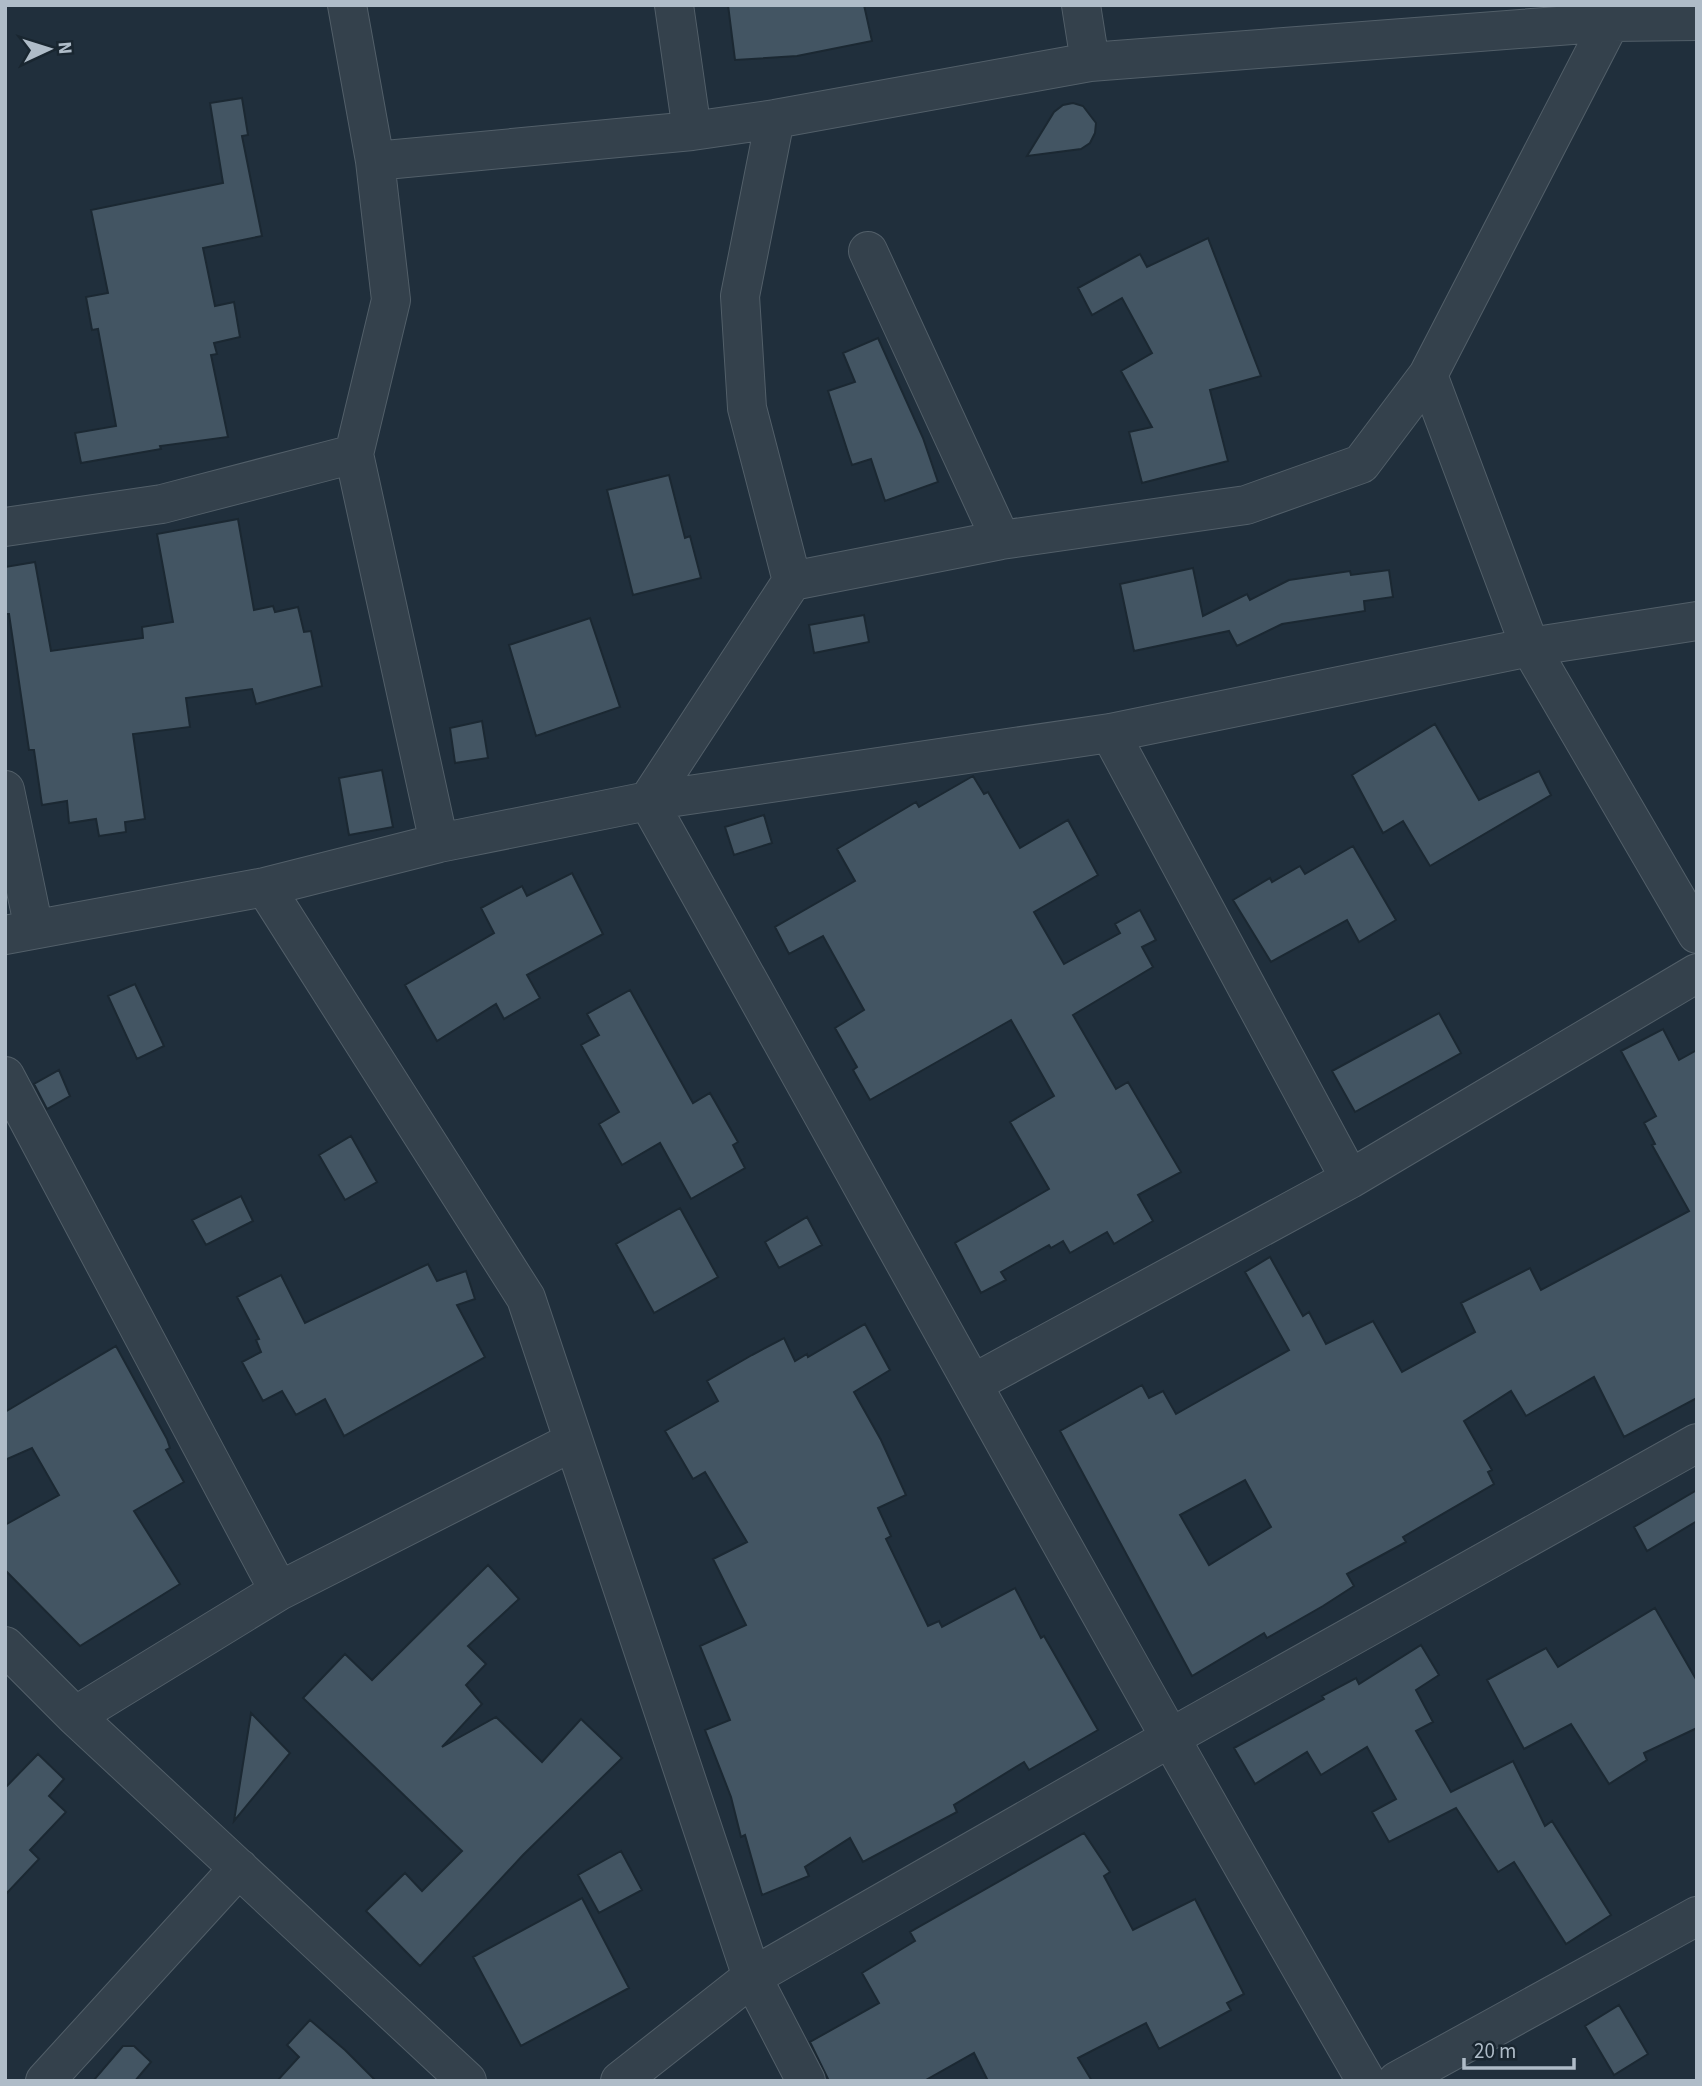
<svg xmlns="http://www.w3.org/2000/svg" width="1702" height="2086" font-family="'Source Sans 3',sans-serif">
  <rect width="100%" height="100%" fill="#202f3c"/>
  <path fill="#435563" stroke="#1b2832" stroke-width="2" fill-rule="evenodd" d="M 728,5 L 864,5 L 872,41 L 797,56 L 735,60 Z
    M 242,98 L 248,135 L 242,136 L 262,236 L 203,248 L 215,306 L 234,302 L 240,337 L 214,343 L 217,354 L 211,355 L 228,437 L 160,446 L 161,449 L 81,463 L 75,433 L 116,426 L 98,329 L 92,330 L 86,297 L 108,293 L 91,210 L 223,183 L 210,103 Z
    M 1073,103 L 1083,106 L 1096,123 L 1095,133 L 1090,143 L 1081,149 L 1027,156 L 1054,112 L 1063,105 Z
    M 1208,238 L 1261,376 L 1210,390 L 1228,461 L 1142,483 L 1129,432 L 1152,427 L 1121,371 L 1152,353 L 1122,298 L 1092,315 L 1078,288 L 1140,254 L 1147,267 Z
    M 878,338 L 923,438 L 938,482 L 885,501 L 871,459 L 852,465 L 828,391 L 855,382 L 843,353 Z
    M 669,475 L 685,538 L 690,536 L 701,578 L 633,595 L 607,490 Z
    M 238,519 L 254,610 L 273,606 L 275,612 L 298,607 L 304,632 L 311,631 L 322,686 L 256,704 L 252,689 L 186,698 L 190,727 L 133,734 L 145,819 L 125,822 L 126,832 L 99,836 L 96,819 L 69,823 L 67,801 L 42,805 L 34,750 L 29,750 L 9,614 L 5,614 L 5,567 L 35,562 L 51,651 L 143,638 L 142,627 L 173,622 L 157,534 Z
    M 1193,568 L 1203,616 L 1247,594 L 1250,600 L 1289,580 L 1350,571 L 1351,575 L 1389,570 L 1393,597 L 1364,601 L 1365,611 L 1282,624 L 1237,646 L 1229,631 L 1134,651 L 1120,584 Z
    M 864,615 L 869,642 L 814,653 L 809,625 Z
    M 590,618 L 620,707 L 536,736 L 509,645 Z
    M 482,721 L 488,758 L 455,763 L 450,728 Z
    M 1435,724 L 1479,800 L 1539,771 L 1551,795 L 1430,866 L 1403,821 L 1383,833 L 1352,775 Z
    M 382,770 L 393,827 L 349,835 L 339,778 Z
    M 973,776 L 984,794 L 988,792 L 1020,848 L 1068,820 L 1098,875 L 1034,912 L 1064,964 L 1120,933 L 1115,924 L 1140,910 L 1156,940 L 1142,947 L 1153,967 L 1073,1015 L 1116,1089 L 1128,1082 L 1181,1172 L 1138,1195 L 1153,1221 L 1114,1244 L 1107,1232 L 1070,1253 L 1063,1241 L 1051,1248 L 1049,1245 L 1001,1272 L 1006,1280 L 981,1293 L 955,1243 L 1049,1189 L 1010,1122 L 1054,1096 L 1011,1020 L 870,1100 L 853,1070 L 857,1067 L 835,1028 L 864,1010 L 823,936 L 789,954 L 775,927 L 855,881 L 837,849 L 916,802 L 919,807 Z
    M 764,815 L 772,843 L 734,855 L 725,827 Z
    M 1353,846 L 1396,920 L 1359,942 L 1347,920 L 1271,962 L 1233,900 L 1270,878 L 1272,882 L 1300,866 L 1305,874 Z
    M 572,873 L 603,934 L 527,975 L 540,998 L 504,1019 L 496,1004 L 437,1041 L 405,985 L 494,933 L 481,908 L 522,886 L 527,896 Z
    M 135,984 L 164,1046 L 137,1059 L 108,996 Z
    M 630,990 L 693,1103 L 710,1093 L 738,1142 L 733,1145 L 745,1168 L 691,1199 L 660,1143 L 622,1165 L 599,1124 L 619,1112 L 581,1045 L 599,1035 L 587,1014 Z
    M 1439,1013 L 1461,1053 L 1355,1112 L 1332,1071 Z
    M 1663,1029 L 1679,1060 L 1697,1050 L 1697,1398 L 1624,1437 L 1594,1377 L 1526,1416 L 1511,1391 L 1464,1421 L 1492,1470 L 1488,1472 L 1494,1484 L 1403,1537 L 1406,1542 L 1347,1574 L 1354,1586 L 1323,1606 L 1267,1638 L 1264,1633 L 1192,1676 L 1060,1431 L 1142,1385 L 1149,1398 L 1163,1391 L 1176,1414 L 1289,1350 L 1245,1272 L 1270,1257 L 1303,1316 L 1309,1312 L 1326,1344 L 1373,1321 L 1402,1372 L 1475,1332 L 1461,1303 L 1530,1268 L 1541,1290 L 1689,1211 L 1652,1145 L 1655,1144 L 1644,1123 L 1656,1116 L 1621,1051 ZM 1245,1480 L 1271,1527 L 1209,1565 L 1180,1515 Z
    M 59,1070 L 70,1096 L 47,1109 L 34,1084 Z
    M 351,1136 L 377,1182 L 345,1200 L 319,1155 Z
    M 241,1196 L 253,1221 L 206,1245 L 192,1220 Z
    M 680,1208 L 718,1277 L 654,1313 L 616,1244 Z
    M 807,1217 L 822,1245 L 779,1268 L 765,1242 Z
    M 428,1264 L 437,1281 L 466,1271 L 475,1299 L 457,1305 L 485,1357 L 344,1436 L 325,1399 L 296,1415 L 282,1391 L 263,1401 L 242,1362 L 261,1352 L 256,1340 L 259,1339 L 237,1297 L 281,1275 L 305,1323 Z
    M 865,1324 L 890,1370 L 854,1392 L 881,1440 L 906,1495 L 878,1508 L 891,1536 L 886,1539 L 928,1626 L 939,1621 L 942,1627 L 1015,1588 L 1041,1638 L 1044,1636 L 1098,1730 L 1029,1770 L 1024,1762 L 954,1805 L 957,1812 L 863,1862 L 850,1838 L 805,1867 L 809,1876 L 762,1895 L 745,1835 L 741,1837 L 731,1797 L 705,1730 L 730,1720 L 700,1646 L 746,1625 L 713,1559 L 747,1542 L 705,1472 L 693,1479 L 665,1431 L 718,1401 L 707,1381 L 752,1355 L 784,1338 L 795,1361 L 807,1354 L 808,1357 Z
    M 116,1346 L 167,1439 L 170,1448 L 166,1450 L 184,1482 L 134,1511 L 180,1584 L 80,1646 L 5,1570 L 5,1525 L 59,1495 L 32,1448 L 5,1460 L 5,1412 Z
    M 1697,1490 L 1697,1521 L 1647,1551 L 1634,1527 Z
    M 488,1565 L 519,1599 L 468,1646 L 486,1664 L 466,1685 L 482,1704 L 442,1747 L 496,1717 L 542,1762 L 581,1719 L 622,1758 L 523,1855 L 420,1966 L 366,1911 L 405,1873 L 422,1891 L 462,1851 L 303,1698 L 345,1654 L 372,1680 Z
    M 1655,1608 L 1697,1681 L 1697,1728 L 1644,1753 L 1647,1760 L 1609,1784 L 1571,1724 L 1524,1749 L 1487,1680 L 1546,1648 L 1558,1667 Z
    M 1421,1645 L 1439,1675 L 1416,1690 L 1433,1722 L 1416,1731 L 1451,1792 L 1513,1761 L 1545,1826 L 1552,1821 L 1611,1915 L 1566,1944 L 1514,1862 L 1498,1872 L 1456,1808 L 1389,1842 L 1372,1812 L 1396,1799 L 1367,1747 L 1321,1775 L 1307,1752 L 1255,1784 L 1234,1748 L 1324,1699 L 1322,1696 L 1356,1678 L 1359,1684 Z
    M 251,1713 L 290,1753 L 234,1821 Z
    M 38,1754 L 64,1779 L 49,1796 L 66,1812 L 30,1850 L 39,1859 L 5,1895 L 5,1788 Z
    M 1084,1833 L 1110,1872 L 1104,1876 L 1133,1930 L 1195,1899 L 1244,1994 L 1227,2003 L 1231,2010 L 1159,2049 L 1146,2023 L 1078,2058 L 1092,2081 L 988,2081 L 974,2053 L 924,2081 L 829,2081 L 810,2042 L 879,2003 L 862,1973 L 915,1941 L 910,1932 Z
    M 621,1851 L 642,1890 L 599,1913 L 578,1875 Z
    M 582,1898 L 629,1988 L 521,2046 L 473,1957 Z
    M 1619,2005 L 1648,2054 L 1614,2075 L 1585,2026 Z
    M 310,2020 L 345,2050 L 376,2081 L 277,2081 L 299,2057 L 287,2045 Z
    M 123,2046 L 134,2046 L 151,2062 L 135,2081 L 93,2081 Z"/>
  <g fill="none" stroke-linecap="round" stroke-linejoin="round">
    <g stroke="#525f69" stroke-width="40">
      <path id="minor" d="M 347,5 L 375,161 L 391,300 L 354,454 L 439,843
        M 674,5 L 692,131
        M 1081,5 L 1090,62 L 1611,22 L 1697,21
        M 775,119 L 740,296 L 747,408 L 792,581 L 648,801 C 887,1228 1121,1657 1366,2081
        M 375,161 L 692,131 L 775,119 L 1090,62
        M 868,251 L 1001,540
        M 1428,375 L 1530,647 L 1697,934
        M 5,527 L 162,504 L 354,454
        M 792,581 L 1001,540 L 1246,505 L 1361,464 L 1428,375 L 1619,5
        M 1110,733 L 1350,1179
        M 5,790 L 34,929
        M 265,887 L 526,1298 L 752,1977 L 806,2081
        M 5,935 L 265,887 L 439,843 L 648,801 L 1110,733 L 1530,647 L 1697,621
        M 5,1076 L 279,1591 L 75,1716
        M 974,1383 L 1350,1179 L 1697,973
        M 279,1591 L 572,1442
        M 5,1646 L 75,1716 L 467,2081
        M 45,2081 L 239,1868
        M 620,2081 L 752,1977 L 1168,1739 L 1697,1443
        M 1397,2081 L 1697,1916"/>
    </g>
    <use href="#minor" stroke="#34414c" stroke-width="38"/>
  </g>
  <rect width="1702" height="2086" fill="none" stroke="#afbcc8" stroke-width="14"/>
  <g transform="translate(49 49) rotate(86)" stroke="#192630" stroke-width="5" paint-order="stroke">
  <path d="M0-5L12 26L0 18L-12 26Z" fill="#afbcc8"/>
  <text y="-10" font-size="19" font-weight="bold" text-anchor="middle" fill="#afbcc8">N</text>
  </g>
  <path d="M1464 2058v10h110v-10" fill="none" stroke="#afbcc8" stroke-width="3.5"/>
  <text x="1474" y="2058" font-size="21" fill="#afbcc8" stroke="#192630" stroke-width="5" paint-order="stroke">20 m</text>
</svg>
